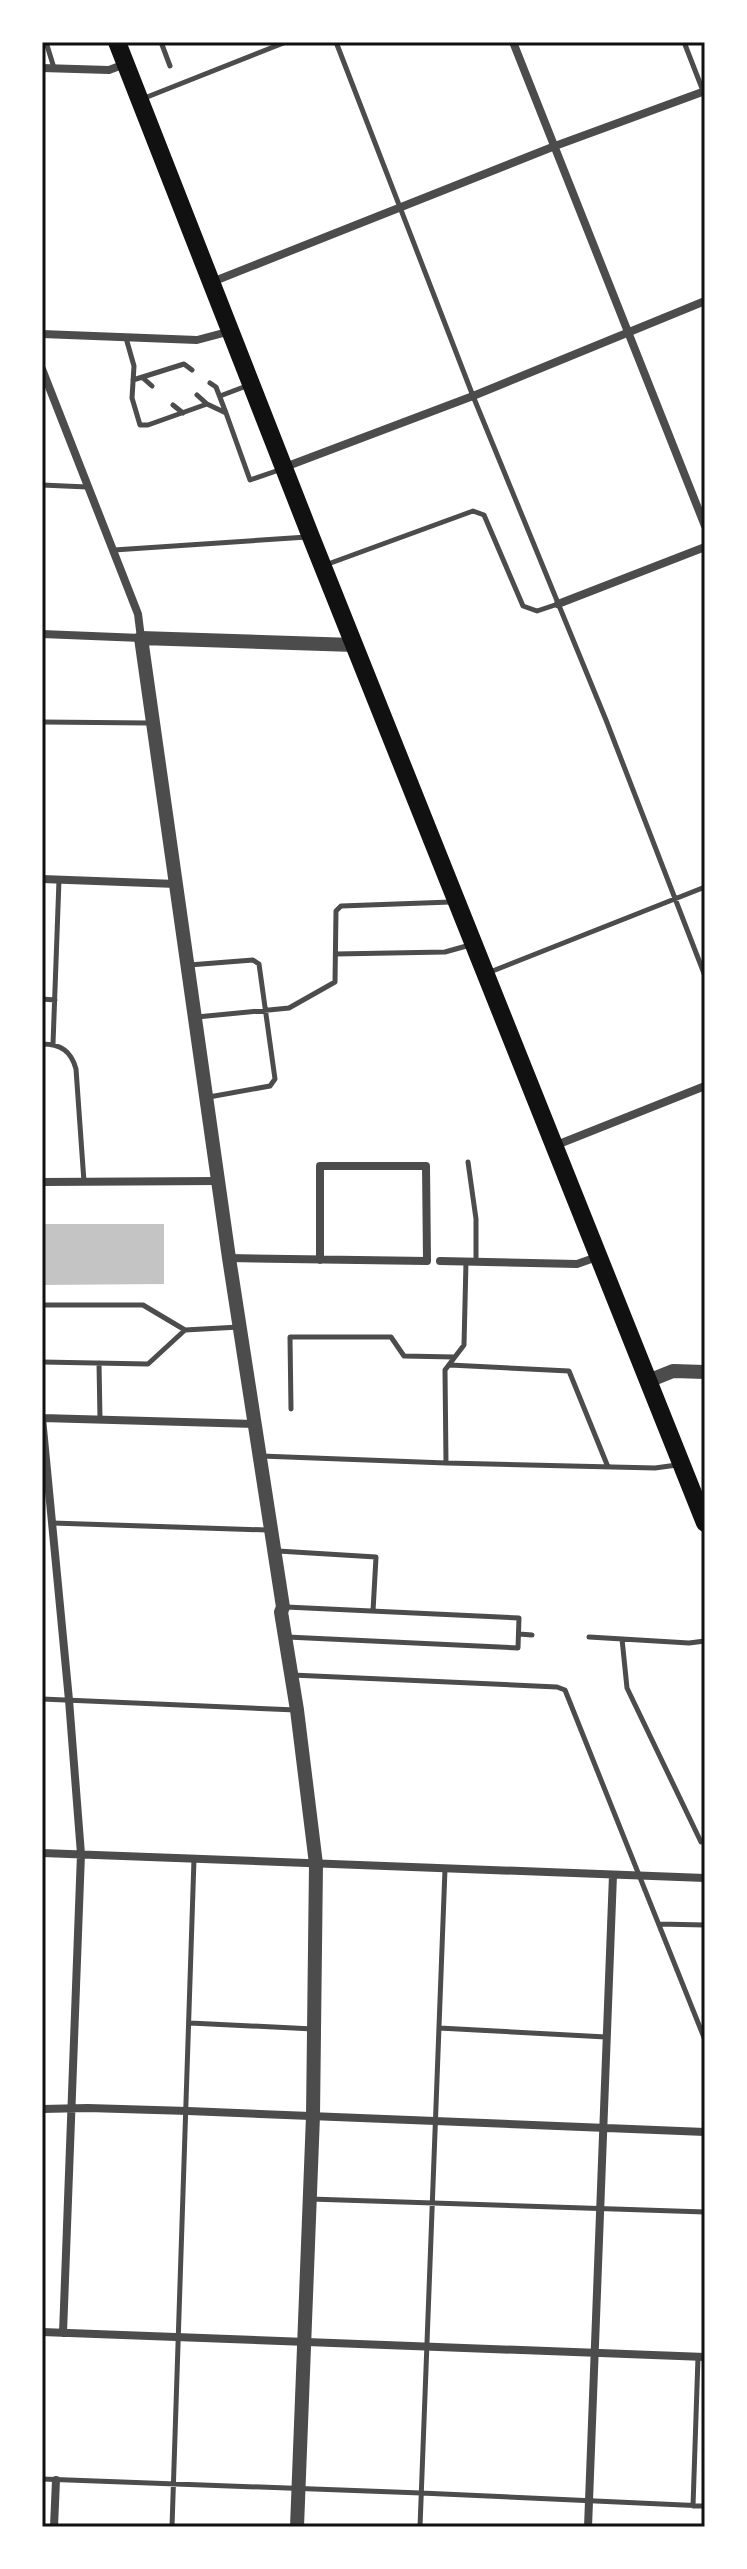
<svg xmlns="http://www.w3.org/2000/svg" width="747" height="2569" font-family="Manrope,sans-serif">
  <rect width="100%" height="100%" fill="#fff"/>
  <path fill="#c4c4c4" d="M 42,1224 L 164,1224 L 164,1284 L 42,1285 Z"/>
  <g fill="none" stroke-linecap="round" stroke-linejoin="round">
    <path stroke="#4c4c4c" stroke-width="5" d="M 46,42 L 54,68
      M 161,42 L 170,66
      M 336,42 L 473,396 L 606,720 L 705,976
      M 684,42 L 705,96
      M 142,99 L 286,42
      M 126,338 L 134,366 L 132,398 L 140,425 L 148,425 L 207,404 L 226,413 L 250,480 L 282,469
      M 143,378 L 152,386
      M 133,380 L 184,364 L 192,370
      M 210,383 L 216,387 L 226,413
      M 197,395 L 207,404
      M 220,396 L 249,385
      M 173,405 L 183,413
      M 42,485 L 87,487
      M 114,550 L 307,537
      M 328,564 L 473,511 L 484,515 L 523,606 L 537,611 L 558,604
      M 42,722 L 149,723
      M 336,954 L 445,952 L 470,945
      M 189,965 L 253,960 L 259,964 L 275,1079 L 270,1086 L 209,1097
      M 490,972 L 705,887
      M 42,999 L 55,1000
      M 197,1017 L 289,1008 L 335,982 L 336,911 L 341,906 L 451,902
      M 42,1044 C 61,1044 71,1051 76,1069 L 84,1182
      M 53,1044 L 59,880
      M 468,1162 L 476,1219 L 476,1261
      M 42,1305 L 143,1305 L 185,1330 L 239,1327
      M 42,1362 L 148,1364 L 185,1330
      M 99,1363 L 100,1419
      M 450,1365 L 569,1371 L 608,1467
      M 291,1409 L 290,1337 L 391,1337 L 404,1356 L 454,1357
      M 261,1456 L 446,1463 L 445,1370 L 464,1345 L 466,1262
      M 446,1463 L 655,1468 L 677,1465
      M 52,1523 L 267,1530
      M 278,1551 L 376,1557 L 373,1611
      M 286,1607 L 519,1618 L 518,1648 L 287,1637
      M 519,1634 L 532,1635
      M 589,1637 L 689,1643 L 705,1641
      M 622,1639 L 627,1688 L 701,1842
      M 292,1675 L 557,1687 L 565,1690 L 705,2040
      M 42,1699 L 296,1710
      M 659,1924 L 705,1925
      M 190,2023 L 313,2029
      M 439,2028 L 606,2037
      M 310,2199 L 705,2212
      M 42,2479 L 421,2493 L 705,2506
      M 693,2506 L 698,2357
      M 172,2527 L 194,1859
      M 420,2527 L 445,1869"/>
    <path stroke="#4c4c4c" stroke-width="8" d="M 513,42 L 705,526
      M 42,68 L 109,70 L 125,64
      M 212,282 L 555,146 L 705,91
      M 42,334 L 197,340 L 231,331
      M 42,369 L 138,614 L 141,638 L 42,634
      M 285,467 L 473,396 L 705,301
      M 558,604 L 705,547
      M 42,879 L 176,884
      M 554,1146 L 705,1086
      M 42,1182 L 218,1181
      M 229,1258 L 427,1261 L 426,1166 L 320,1166 L 320,1260
      M 440,1261 L 577,1264 L 597,1257
      M 42,1418 L 69,1700 L 81,1854 L 63,2333
      M 42,1418 L 255,1424
      M 42,1853 L 705,1878
      M 42,2109 L 88,2108 L 188,2111 L 705,2132
      M 42,2332 L 705,2357
      M 54,2527 L 56,2480
      M 588,2527 L 613,1875"/>
    <path stroke="#4c4c4c" stroke-width="14" d="M 648,1381 L 673,1371 L 705,1372
      M 297,2527 L 313,2116 L 316,1864 L 297,1710 L 281,1612 L 283,1607 L 229,1258 L 141,638 L 354,645"/>
    <path stroke="#111" stroke-width="18" d="M 117,42 L 311,537 L 705,1523"/>
  </g>
  <rect width="747" height="2569" fill="none" stroke="#ffffff" stroke-width="88"/>
  <rect x="44" y="44" width="659" height="2481" fill="none" stroke="#111" stroke-width="3"/>
</svg>
